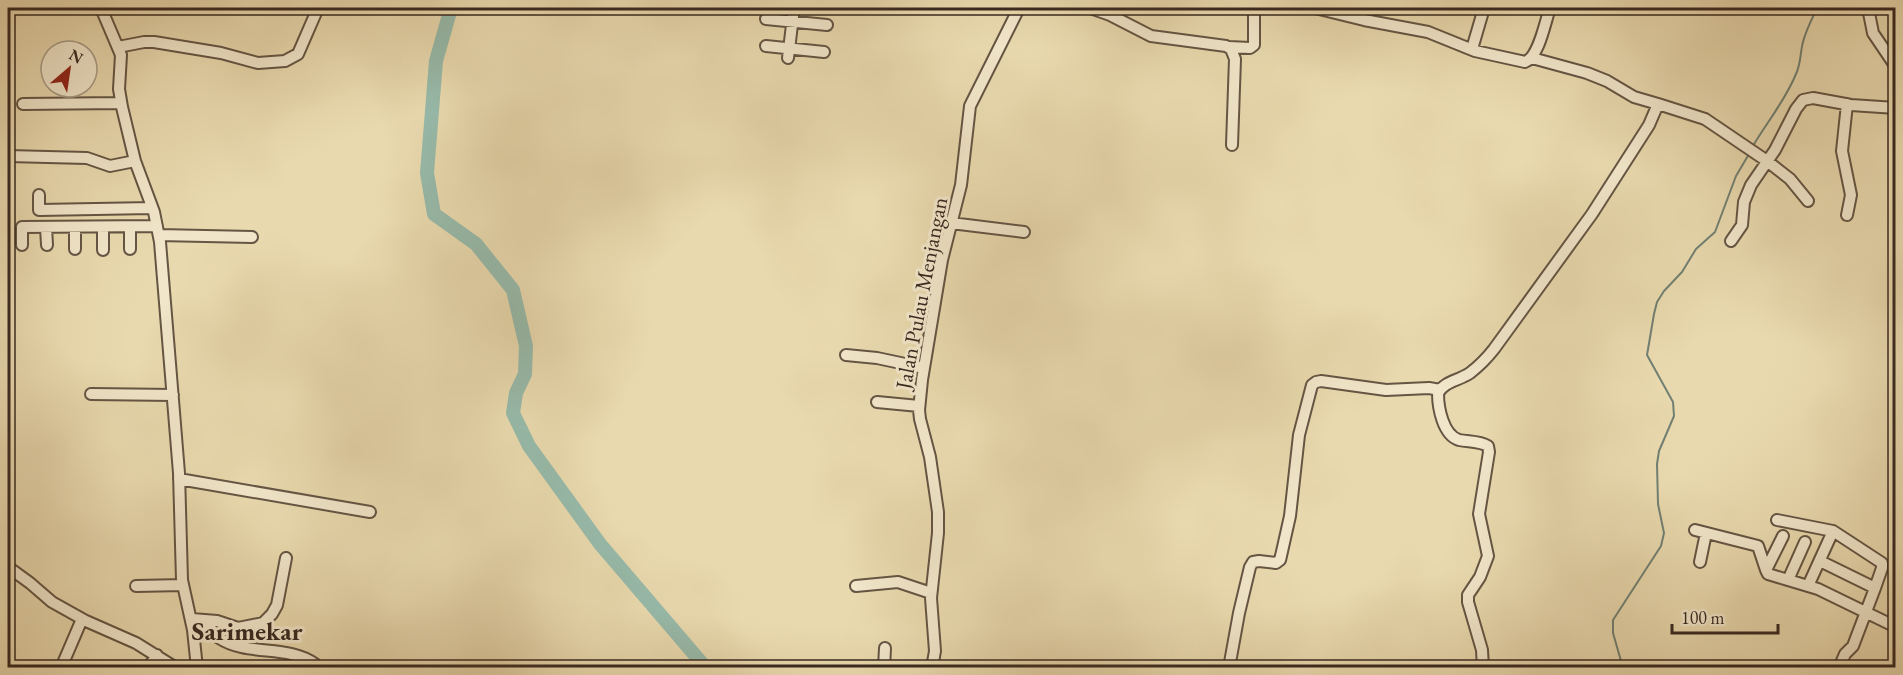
<svg xmlns="http://www.w3.org/2000/svg" width="1903" height="675" font-family="'EB Garamond',serif">
  <rect width="100%" height="100%" fill="#e9d9ae"/>
  <filter id="stains"><feTurbulence type="fractalNoise" baseFrequency=".00333" numOctaves="4"/><feColorMatrix values="0 0 0 0 .2 0 0 0 0 .09 0 0 0 0 .02 0 0 0 .5 -.17"/></filter>
  <radialGradient id="worn" r=".72"><stop offset=".6" stop-color="#630" stop-opacity="0"/><stop offset="1" stop-color="#630" stop-opacity=".3"/></radialGradient>
  <g fill="none" stroke-linecap="round" stroke-linejoin="round">
    <path stroke="#718073" stroke-width="2" d="M 1753,146 C 1767,122 1785,101 1796,74 C 1801,64 1800,53 1803,42 C 1806,30 1812,19 1817,8
      M 1623,668 L 1613,633 L 1613,620 L 1661,546 L 1664,533 L 1658,504 L 1657,464 L 1659,451 L 1674,416 L 1673,402 L 1647,355 L 1654,314 L 1657,302 L 1664,291 L 1682,272 L 1696,249 L 1715,232 L 1736,176 L 1749,154"/>
    <path stroke="#97baaa" stroke-width="14" d="M 451,8 L 436,61 L 427,173 L 434,214 L 476,244 L 513,290 L 526,346 L 525,374 L 516,393 L 513,413 L 529,446 L 600,544 L 706,668"/>
    <g stroke="#655544" stroke-width="14">
      <path id="minor" d="M 101,8 L 121,55 L 119,89 L 122,107 L 135,161 L 154,212 L 160,242 L 179,473 L 182,580 L 193,630 L 197,668
        M 1090,8 L 1110,15 L 1151,36 L 1226,46 L 1231,49 L 1235,59 L 1232,145
        M 1315,8 L 1364,20 L 1428,32 L 1475,51 L 1525,62 C 1539,57 1545,22 1550,8
        M 1868,8 L 1873,33 L 1896,67
        M 766,19 L 827,25
        M 766,46 L 824,52
        M 118,47 L 144,42 L 154,42 L 221,53 L 258,63 L 285,61 L 298,54 L 318,8
        M 1229,47 L 1250,48 L 1254,45 L 1254,13 L 1256,8
        M 1472,49 L 1484,8
        M 788,58 L 794,8
        M 23,104 L 121,103
        M 1658,104 L 1705,119 L 1767,161 L 1790,179 L 1808,201
        M 1847,104 L 1842,151 L 1851,195 L 1847,215
        M 8,156 L 87,158 L 110,166 L 135,161
        M 39,195 L 39,210 L 152,208
        M 951,223 L 1024,232
        M 46,227 L 47,245
        M 75,227 L 75,249
        M 103,227 L 103,250
        M 130,227 L 130,249
        M 159,235 L 252,237
        M 1731,241 L 1742,225 L 1744,202 L 1751,185 L 1775,150 L 1796,109 L 1803,100 L 1813,98 L 1851,105 L 1896,108
        M 22,245 L 22,227 L 157,226
        M 846,355 L 877,358 L 924,368
        M 91,394 L 173,395
        M 877,402 L 919,406
        M 179,479 L 370,512
        M 1777,520 L 1833,531 L 1808,586
        M 1695,530 L 1758,546 L 1766,570
        M 1833,531 L 1882,563 L 1882,568 L 1875,588
        M 1783,536 L 1766,570 L 1768,574 L 1788,580
        M 1805,542 L 1788,580 L 1818,589 L 1896,627
        M 1820,561 L 1875,588 L 1853,646 L 1845,654 L 1839,668
        M 1700,562 L 1706,533
        M 8,567 L 30,583 L 52,602 L 86,621 L 136,643 L 176,668
        M 136,586 L 183,585
        M 856,586 L 898,582 L 931,593
        M 192,619 L 217,621 L 238,628 L 263,623 L 272,614 L 277,605 L 286,558
        M 204,620 C 209,625 213,633 219,638 C 248,657 287,644 315,664
        M 61,668 L 82,619
        M 148,668 L 157,655
        M 884,668 L 885,648
        M 932,668 L 935,651 L 931,598 L 938,533 L 938,512 L 930,457 L 920,419 L 919,410 L 922,380 L 942,260 L 961,185 L 970,106 L 1019,8
        M 1229,668 L 1239,613 L 1250,567 L 1253,562 L 1259,561 L 1276,563 L 1280,560 L 1281,556 L 1290,516 L 1299,435 L 1312,385 L 1316,382 L 1321,381 L 1386,390 L 1429,388 L 1440,390
        M 1483,668 L 1482,650 L 1468,602 L 1468,595 L 1480,577 L 1488,556 L 1479,514 L 1489,452 L 1488,446 C 1479,441 1469,442 1459,440 C 1443,435 1438,408 1438,393 C 1445,381 1458,381 1470,373 C 1479,366 1487,358 1494,349 L 1592,214 L 1649,125 L 1658,104 L 1634,97 L 1607,81 L 1587,73 L 1532,58"/>
    </g>
    <use href="#minor" stroke="#f1e6ca" stroke-width="10"/>
  </g>
  <g text-anchor="middle" stroke-width="6" stroke-linejoin="round" paint-order="stroke">
    <g font-size="22" fill="#392921" stroke="#f1e6ca">
      <text transform="translate(921 293) rotate(-79)" y="8">Jalan Pulau Menjangan</text>
    </g>
    <g font-size="26" font-weight="bold" fill="#392921" stroke="#f1e6ca">
      <text x="247" y="640">Sarimekar</text>
    </g>
  </g>
  <rect width="1903" height="675" fill="none" stroke="#e9d9ae" stroke-width="30"/>
  <rect x="9" y="9" width="1885" height="657" fill="none" stroke="#392921" stroke-width="3"/>
  <rect x="15" y="15" width="1873" height="645" fill="none" stroke="#392921" stroke-width="1.5"/>
  <g transform="translate(69 69) rotate(29)"><circle r="28" fill="#f1e6ca" stroke="#a79a86" stroke-width="1.5"/>
  <path d="M0-4.5L10 22L0 15L-10 22Z" fill="#8f2418"/>
  <text y="-9" font-size="16" font-weight="bold" text-anchor="middle" fill="#392921">N</text>
  </g>
  <path d="M1672 624v9h106v-9" fill="none" stroke="#392921" stroke-width="3"/>
  <text x="1681" y="624" font-size="18" fill="#392921" stroke="#f1e6ca" stroke-width="4.5" paint-order="stroke">100 m</text>
  <rect width="100%" height="100%" filter="url(#stains)"/>
  <rect width="100%" height="100%" fill="url(#worn)"/>
</svg>
